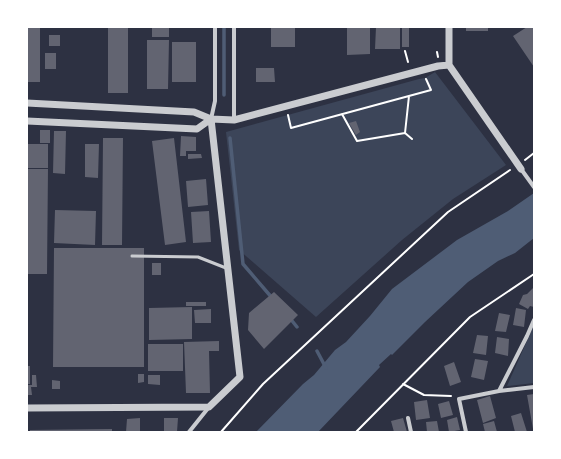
<svg xmlns="http://www.w3.org/2000/svg" width="561" height="459" font-family="Lora,serif">
  <rect width="100%" height="100%" fill="#2d3142"/>
  <path fill="#3c4559" d="M 435,72 L 506,165 L 453,199 L 402,240 L 316,317 L 239,250 L 226,132 L 419,79 L 425,78 Z
    M 534,325 L 534,383 L 507,386 Z"/>
  <path fill="#4f5d75" d="M 534,193 L 534,238 L 515,253 L 498,261 L 468,282 L 425,322 L 392,355 L 391,354 L 379,365 L 380,367 L 318,432 L 256,432 L 303,384 L 314,375 L 335,350 L 346,342 L 370,316 L 392,289 L 457,240 L 508,211 Z"/>
  <g fill="none" stroke-linecap="round" stroke-linejoin="round">
    <path stroke="#4f5d75" stroke-width="3.5" d="M 224,95 L 224,27
      M 230,138 L 243,264 L 273,299
      M 289,317 L 297,327
      M 317,351 L 326,368"/>
  </g>
  <path fill="#626471" d="M 27,27 L 40,27 L 40,82 L 27,82 Z
    M 108,27 L 128,27 L 128,93 L 108,93 Z
    M 152,27 L 169,27 L 169,37 L 152,37 Z
    M 271,27 L 295,27 L 295,47 L 271,47 Z
    M 347,27 L 370,27 L 370,54 L 347,55 Z
    M 376,27 L 400,27 L 400,49 L 375,49 Z
    M 402,27 L 409,27 L 409,47 L 402,47 Z
    M 466,27 L 488,27 L 488,31 L 466,31 Z
    M 527,27 L 534,27 L 534,67 L 513,36 Z
    M 49,35 L 60,35 L 60,46 L 49,46 Z
    M 147,40 L 169,40 L 168,89 L 147,89 Z
    M 172,42 L 196,42 L 196,82 L 172,82 Z
    M 45,53 L 56,53 L 56,69 L 45,69 Z
    M 256,68 L 274,68 L 275,82 L 256,82 Z
    M 356,121 L 360,132 L 356,135 L 349,123 Z
    M 40,130 L 50,130 L 50,143 L 40,143 Z
    M 54,131 L 66,131 L 65,174 L 53,173 Z
    M 181,136 L 196,137 L 196,151 L 186,151 L 186,156 L 180,156 Z
    M 103,138 L 123,138 L 122,245 L 102,245 Z
    M 174,138 L 186,242 L 165,245 L 152,141 Z
    M 27,144 L 48,144 L 48,168 L 27,168 Z
    M 85,144 L 99,144 L 98,178 L 85,177 Z
    M 188,154 L 201,154 L 202,158 L 188,159 Z
    M 27,169 L 48,169 L 47,274 L 27,274 Z
    M 206,179 L 208,205 L 188,207 L 186,181 Z
    M 55,210 L 96,211 L 95,245 L 54,243 Z
    M 209,211 L 211,242 L 193,243 L 191,212 Z
    M 54,248 L 144,248 L 144,367 L 53,367 Z
    M 152,263 L 161,263 L 161,275 L 152,275 Z
    M 534,287 L 534,307 L 530,306 L 528,309 L 519,304 L 523,295 L 527,294 Z
    M 274,292 L 298,315 L 264,349 L 248,330 L 249,313 Z
    M 186,302 L 206,302 L 206,306 L 186,306 Z
    M 192,307 L 192,339 L 149,340 L 149,308 Z
    M 516,308 L 526,310 L 524,327 L 513,325 Z
    M 211,309 L 211,323 L 195,323 L 194,310 Z
    M 499,313 L 510,315 L 506,332 L 495,331 Z
    M 477,335 L 488,336 L 486,355 L 473,353 Z
    M 497,337 L 509,339 L 508,356 L 495,353 Z
    M 219,341 L 219,351 L 209,351 L 210,393 L 186,393 L 184,342 Z
    M 148,344 L 183,344 L 183,371 L 148,371 Z
    M 475,359 L 488,361 L 484,380 L 471,377 Z
    M 454,362 L 461,382 L 450,386 L 444,366 Z
    M 27,366 L 30,366 L 30,384 L 27,384 Z
    M 138,374 L 144,374 L 144,382 L 138,383 Z
    M 32,375 L 36,375 L 37,387 L 31,387 L 32,395 L 27,395 L 27,385 L 32,385 Z
    M 148,375 L 160,375 L 160,385 L 148,384 Z
    M 52,380 L 60,381 L 60,389 L 52,389 Z
    M 534,394 L 534,429 L 533,429 L 527,395 Z
    M 490,396 L 496,418 L 483,423 L 477,400 Z
    M 427,400 L 430,418 L 416,420 L 414,402 Z
    M 449,401 L 453,415 L 441,418 L 438,404 Z
    M 521,413 L 527,432 L 515,432 L 511,416 Z
    M 457,417 L 460,430 L 449,432 L 447,420 Z
    M 140,418 L 140,432 L 126,432 L 127,419 Z
    M 164,418 L 178,418 L 177,432 L 164,432 Z
    M 403,418 L 407,432 L 394,432 L 391,421 Z
    M 437,421 L 439,432 L 427,432 L 426,422 Z
    M 494,421 L 497,432 L 485,432 L 483,424 Z
    M 112,429 L 112,432 L 30,432 L 30,430 Z"/>
  <g fill="none" stroke-linecap="round" stroke-linejoin="round">
    <path stroke="#fff" stroke-width="2" d="M 405,51 L 408,62
      M 437,52 L 438,57
      M 342,114 L 357,141 L 405,133 L 412,139
      M 288,115 L 291,128 L 431,90 L 426,79
      M 405,133 L 409,96
      M 525,160 L 534,153
      M 403,384 L 424,395 L 451,396
      M 221,432 L 263,384 L 448,212 L 510,170
      M 356,432 L 470,317 L 534,274"/>
    <path stroke="#caccd0" stroke-width="3" d="M 132,256 L 198,257 L 226,268"/>
    <path stroke="#caccd0" stroke-width="4" d="M 234,27 L 234,120
      M 211,119 L 215,101 L 215,27
      M 521,169 L 534,187
      M 499,391 L 527,336 L 534,320
      M 408,418 L 411,432
      M 189,432 L 209,407
      M 466,432 L 459,399 L 499,391 L 534,387"/>
    <path stroke="#caccd0" stroke-width="7" d="M 449,27 L 449,65 L 521,169
      M 27,103 L 194,112 L 211,119 L 234,120 L 438,66 L 449,65
      M 27,121 L 197,129 L 211,119
      M 27,408 L 209,407 L 240,377 L 211,119"/>
  </g>
  <rect width="561" height="459" fill="none" stroke="#ffffff" stroke-width="56"/>
</svg>
